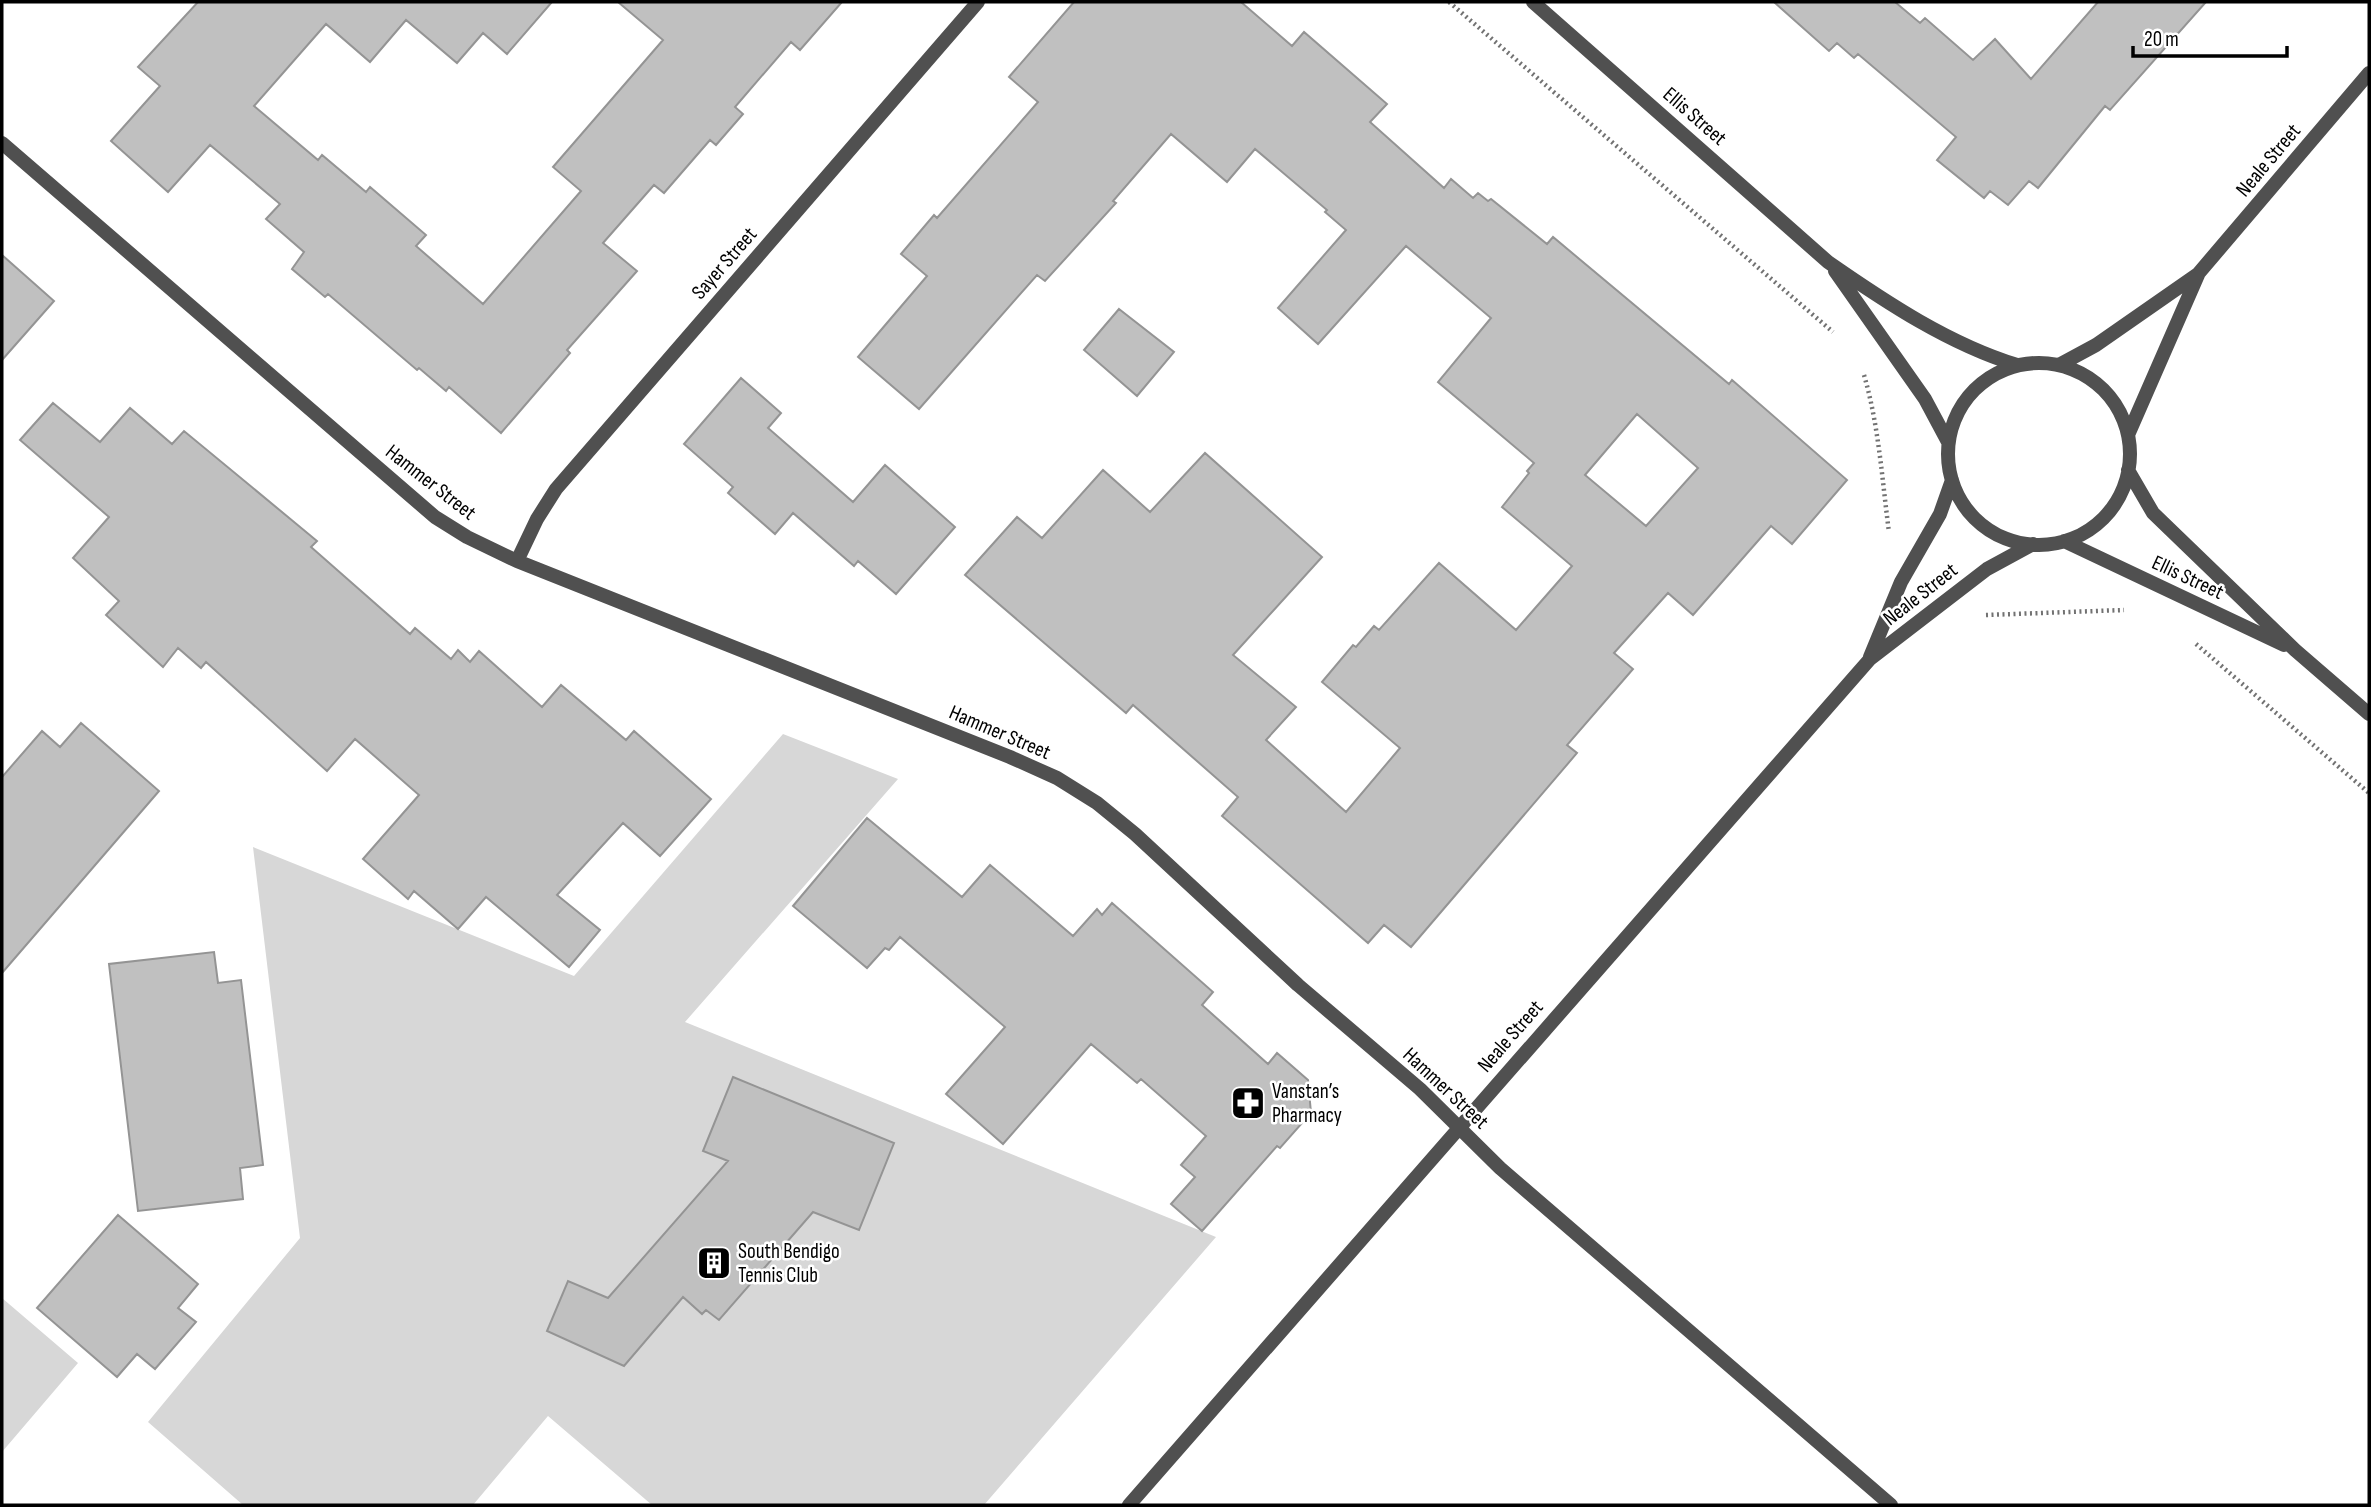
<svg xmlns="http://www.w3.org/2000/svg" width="2371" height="1507" font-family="'Sofia Sans Condensed',sans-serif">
  <rect width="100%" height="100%" fill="#fff"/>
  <path fill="#d7d7d7" d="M 783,734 L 898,779 L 685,1022 L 1216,1237 L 984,1505 L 652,1505 L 548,1416 L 473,1505 L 243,1505 L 148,1422 L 300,1238 L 253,847 L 574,976 Z
    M 2,1298 L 78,1363 L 2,1452 Z"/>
  <path fill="#c0c0c0" stroke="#949494" stroke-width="2" fill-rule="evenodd" d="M 198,2 L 552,2 L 507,54 L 483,33 L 457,63 L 406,20 L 370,62 L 326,24 L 254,106 L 318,160 L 322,155 L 366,192 L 370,187 L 426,235 L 416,246 L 483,304 L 581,191 L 553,167 L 663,40 L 618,2 L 842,2 L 800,50 L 791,42 L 735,107 L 743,114 L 716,145 L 710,140 L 664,193 L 654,185 L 603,243 L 637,271 L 567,350 L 570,353 L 501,433 L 449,387 L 446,391 L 419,368 L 417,370 L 328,294 L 325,297 L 292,269 L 304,252 L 266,219 L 280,204 L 210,145 L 168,192 L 111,141 L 160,86 L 138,67 Z
    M 1074,2 L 1241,2 L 1292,46 L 1304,32 L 1387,104 L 1370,122 L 1444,188 L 1451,179 L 1473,198 L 1478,193 L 1488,201 L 1491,199 L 1547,244 L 1553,237 L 1729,384 L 1732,380 L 1847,480 L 1792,544 L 1771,526 L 1693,615 L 1668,593 L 1614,653 L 1633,669 L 1567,745 L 1577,753 L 1411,947 L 1384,925 L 1368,943 L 1222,816 L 1238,797 L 1133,705 L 1126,713 L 965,575 L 1017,517 L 1042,538 L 1103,470 L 1150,512 L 1205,453 L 1322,557 L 1233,655 L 1296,707 L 1266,740 L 1346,812 L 1400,748 L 1322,682 L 1353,645 L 1356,647 L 1374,626 L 1379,630 L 1439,563 L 1516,630 L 1572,566 L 1502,507 L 1529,473 L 1527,471 L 1534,463 L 1438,382 L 1491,318 L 1406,246 L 1318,344 L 1278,308 L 1346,230 L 1325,212 L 1327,210 L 1255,149 L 1227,182 L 1171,134 L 1113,201 L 1116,203 L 1045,281 L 1037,275 L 919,409 L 858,357 L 927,276 L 901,254 L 934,215 L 937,218 L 1038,102 L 1009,77 ZM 1637,414 L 1698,468 L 1646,526 L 1585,475 Z
    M 1774,2 L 1895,2 L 1920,23 L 1925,18 L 1973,60 L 1995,39 L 2031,79 L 2098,2 L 2206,2 L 2110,110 L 2105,106 L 2038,188 L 2029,181 L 2008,205 L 1990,191 L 1984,198 L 1937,160 L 1956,137 L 1858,54 L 1854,58 L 1837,43 L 1829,51 Z
    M 2,255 L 54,301 L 2,360 Z
    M 1119,309 L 1174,352 L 1137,396 L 1084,350 Z
    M 741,378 L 781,413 L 768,428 L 853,502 L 885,465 L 955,527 L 896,594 L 858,561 L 854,566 L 793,513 L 775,534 L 728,493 L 733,487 L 684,444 Z
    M 53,403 L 100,442 L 130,408 L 172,444 L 184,431 L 317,541 L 311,547 L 410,634 L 415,628 L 451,659 L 458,650 L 470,662 L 479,651 L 542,707 L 561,685 L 626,740 L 634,731 L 711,799 L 660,856 L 623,823 L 557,895 L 600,930 L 569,967 L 486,897 L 458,929 L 414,891 L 408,899 L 363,859 L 419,795 L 355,739 L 327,771 L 206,662 L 201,668 L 178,648 L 163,667 L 106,615 L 119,601 L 73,558 L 109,517 L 20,440 Z
    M 81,723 L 159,791 L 2,973 L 2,777 L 42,731 L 60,747 Z
    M 867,818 L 962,897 L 990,865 L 1073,936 L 1097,909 L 1102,915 L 1112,903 L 1213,992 L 1202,1005 L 1268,1064 L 1277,1053 L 1308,1080 L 1311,1113 L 1280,1148 L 1277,1146 L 1202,1231 L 1171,1204 L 1195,1177 L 1181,1165 L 1206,1136 L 1141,1079 L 1137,1083 L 1091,1044 L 1003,1144 L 946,1094 L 1005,1027 L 900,937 L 889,950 L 885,948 L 867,968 L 793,906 Z
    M 214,952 L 218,983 L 241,980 L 263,1165 L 240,1168 L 243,1199 L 138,1211 L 109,964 Z
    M 733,1077 L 894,1143 L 859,1230 L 813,1212 L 719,1320 L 706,1310 L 702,1314 L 683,1297 L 624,1366 L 547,1331 L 568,1281 L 608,1298 L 728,1161 L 703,1151 Z
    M 118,1215 L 198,1284 L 178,1308 L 196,1322 L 155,1369 L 137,1354 L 117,1377 L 37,1308 Z"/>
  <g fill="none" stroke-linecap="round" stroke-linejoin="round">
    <path stroke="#727272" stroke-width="4.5" stroke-dasharray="2 3.5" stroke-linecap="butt" d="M 1449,2 L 1833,332
      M 1864,375 C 1879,426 1882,480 1889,532
      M 1986,615 L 2124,610
      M 2196,644 L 2369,793"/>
    <path stroke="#505050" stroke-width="14" d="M 1533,2 L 1828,262 C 1887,303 1949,344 2017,365
      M 2,143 L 435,517 L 467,537 L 517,561 L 1010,757 L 1057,778 L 1097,803 L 1135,834 L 1298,985 L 1420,1089 L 1500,1168 L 1891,1505
      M 1835,271 L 1925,399 L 1948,442
      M1948 454a91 91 0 1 1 182 0a91 91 0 1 1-182 0Z
      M 2059,365 L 2096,345 L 2198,274 L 2369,73
      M 2128,435 L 2198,275
      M 2128,470 L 2153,513 L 2295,650 L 2369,714
      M 2064,541 L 2284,645
      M 517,561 L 537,519 L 556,489 L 978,2
      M 1870,657 L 1901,582 L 1940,514 L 1952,480
      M 1129,1505 L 1870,659 L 1987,569 L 2033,544"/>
  </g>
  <defs>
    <g id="pharmacy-square" transform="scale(1.75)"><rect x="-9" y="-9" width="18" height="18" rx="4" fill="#000" stroke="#fff"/><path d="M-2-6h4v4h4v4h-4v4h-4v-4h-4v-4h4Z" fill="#fff"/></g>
    <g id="building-square" transform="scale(1.75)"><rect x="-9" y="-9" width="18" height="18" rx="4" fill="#000" stroke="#fff"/><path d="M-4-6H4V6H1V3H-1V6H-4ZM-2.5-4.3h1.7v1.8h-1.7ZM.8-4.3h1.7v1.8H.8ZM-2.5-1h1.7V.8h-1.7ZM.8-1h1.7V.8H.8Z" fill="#fff"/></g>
  </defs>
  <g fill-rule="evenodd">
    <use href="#pharmacy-square" x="1248" y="1103"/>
    <use href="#building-square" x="714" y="1263"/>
  </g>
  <g text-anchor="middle" stroke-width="5" stroke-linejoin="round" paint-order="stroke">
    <g font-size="21" fill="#000" stroke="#fff">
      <text transform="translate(1695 116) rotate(41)" y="7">Ellis Street</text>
      <text transform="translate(2268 160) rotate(-50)" y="7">Neale Street</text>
      <text transform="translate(724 263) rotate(-49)" y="7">Sayer Street</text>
      <text transform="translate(431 482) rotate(38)" y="7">Hammer Street</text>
      <text transform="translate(2188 577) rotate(25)" y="7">Ellis Street</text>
      <text transform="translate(1920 594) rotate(-38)" y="7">Neale Street</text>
      <text transform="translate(1000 732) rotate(23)" y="7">Hammer Street</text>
      <text transform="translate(1510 1036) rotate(-49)" y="7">Neale Street</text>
      <text transform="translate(1446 1088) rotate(43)" y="7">Hammer Street</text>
    </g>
    <g font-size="21" fill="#000" stroke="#fff" text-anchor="start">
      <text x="1272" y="1098">Vanstan’s<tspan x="1272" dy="24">Pharmacy</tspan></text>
      <text x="738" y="1258">South Bendigo<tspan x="738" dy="24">Tennis Club</tspan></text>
    </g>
  </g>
  <rect width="2371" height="1507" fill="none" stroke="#000000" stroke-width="7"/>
  <path d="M2133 46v10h154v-10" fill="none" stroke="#000000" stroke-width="3.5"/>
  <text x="2144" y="46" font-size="21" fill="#000000" stroke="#ffffff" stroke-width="5" paint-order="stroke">20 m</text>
</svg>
